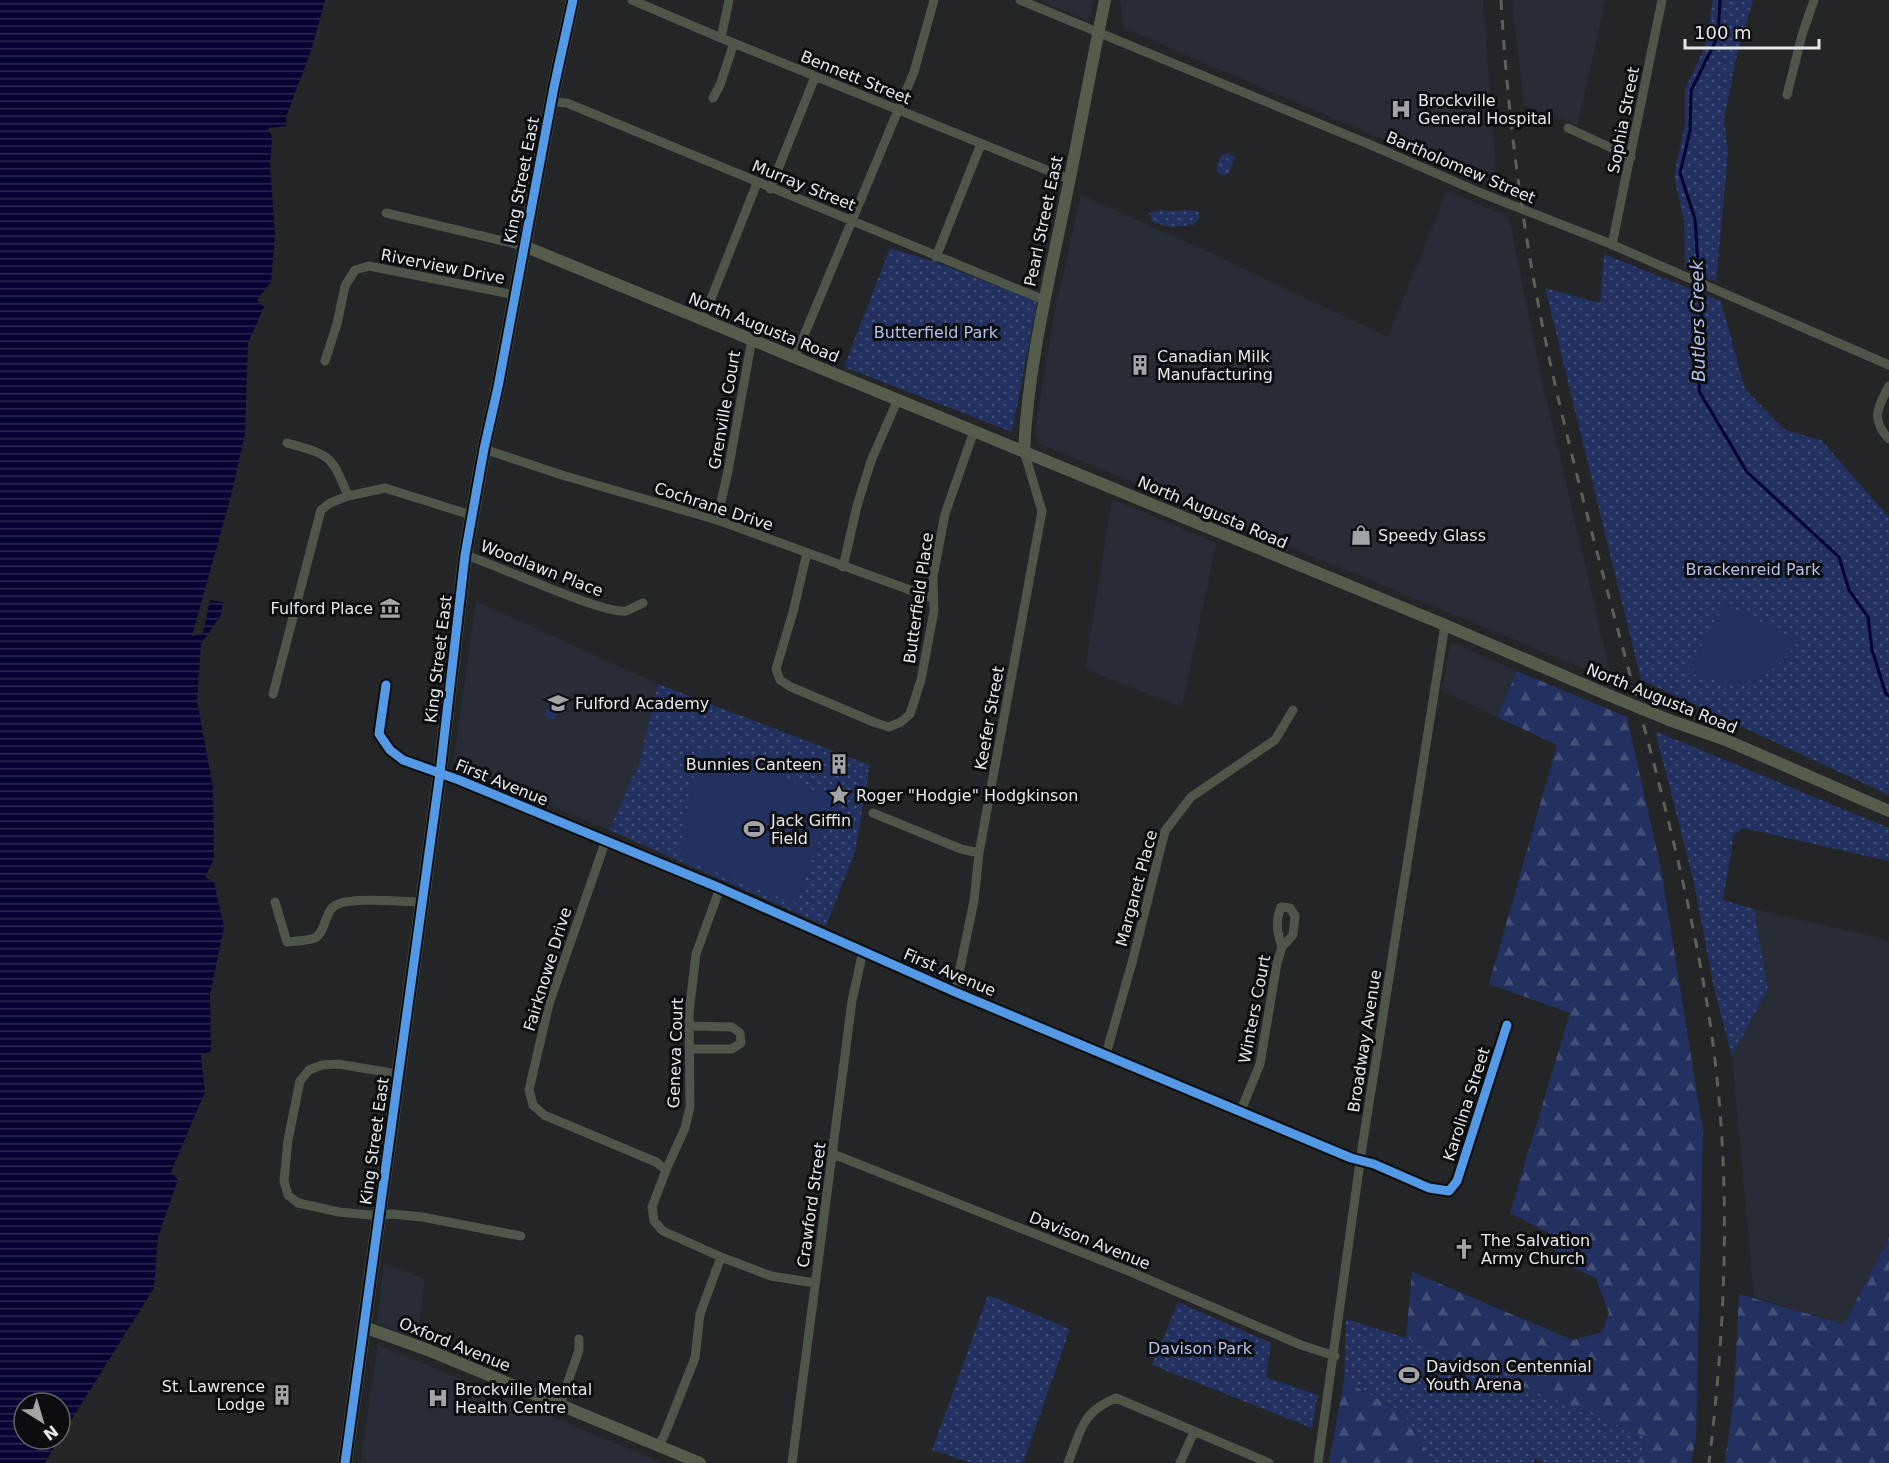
<svg xmlns="http://www.w3.org/2000/svg" width="1889" height="1463" font-family="'DejaVu Sans',sans-serif">
  <defs>
    <pattern id="green-dots" width="8" height="8" patternUnits="userSpaceOnUse" patternTransform="scale(1.5)"><rect width="8" height="8" fill="#22315f"/><path d="M2 2h.1M6 6h.1" fill="none" stroke="#424f76" stroke-width="1.8" stroke-linecap="round"/></pattern>
    <pattern id="forest-firs" width="22" height="20" patternUnits="userSpaceOnUse" patternTransform="scale(1.5)"><rect width="22" height="20" fill="#22315f"/><path d="M5 1l3.5 6h-7zM16 11l3.5 6h-7z" fill="#424f76"/></pattern>
    <pattern id="water-rules" width="6" height="5" patternUnits="userSpaceOnUse" patternTransform="scale(1.5)"><rect width="6" height="5" fill="#050331"/><path d="M0 2.5h6" fill="none" stroke="#29284f"/></pattern>
  </defs>
  <rect width="100%" height="100%" fill="#232527"/>
  <path fill="#272c36" d="M 1040,0 L 1094,0 L 1089,21 Z
    M 1120,0 L 1483,0 L 1497,189 L 1124,28 Z
    M 1512,0 L 1606,0 L 1577,125 L 1524,105 Z
    M 1447,190 L 1509,218 L 1539,367 L 1612,680 L 1038,443 L 1034,435 L 1053,320 L 1081,195 L 1202,249 L 1388,337 Z
    M 1112,499 L 1216,543 L 1182,707 L 1085,669 Z
    M 476,601 L 658,684 L 639,764 L 609,830 L 453,765 Z
    M 1451,642 L 1517,671 L 1497,717 L 1442,691 Z
    M 1754,909 L 1889,940 L 1889,1238 L 1844,1324 L 1754,1297 L 1732,1056 L 1768,989 Z
    M 384,1264 L 425,1279 L 417,1339 L 377,1323 Z
    M 378,1345 L 663,1463 L 360,1463 Z"/>
  <path fill="url(#green-dots)" d="M 1713,0 L 1753,0 L 1737,55 L 1724,119 L 1728,153 L 1716,282 L 1685,268 L 1684,220 L 1674,176 L 1685,124 L 1685,89 L 1705,47 Z
    M 1228,153 L 1235,157 L 1229,173 L 1223,176 L 1217,172 L 1217,164 L 1222,155 Z
    M 1162,210 C 1175,213 1187,208 1199,212 L 1200,218 L 1193,225 L 1171,227 L 1152,222 L 1149,213 Z
    M 890,248 L 938,263 L 1037,302 L 1012,432 L 844,367 Z
    M 1604,254 L 1721,301 L 1745,389 L 1785,430 L 1821,440 L 1889,517 L 1889,795 L 1641,680 L 1545,288 L 1600,303 Z
    M 658,684 L 870,765 L 855,852 L 826,926 L 609,830 L 639,764 Z
    M 1655,731 L 1889,828 L 1889,861 L 1743,828 L 1734,835 L 1723,900 L 1754,909 L 1768,989 L 1732,1056 L 1714,988 L 1693,878 Z
    M 988,1295 L 1070,1329 L 1023,1463 L 972,1463 L 932,1450 Z
    M 1178,1302 L 1271,1343 L 1266,1377 L 1318,1395 L 1312,1428 L 1152,1365 Z
    M 1346,1319 L 1406,1338 L 1646,1437 L 1638,1463 L 1544,1463 L 1535,1459 L 1533,1463 L 1434,1463 L 1404,1414 L 1344,1380 Z"/>
  <path fill="url(#forest-firs)" d="M 1517,671 L 1627,717 L 1661,869 L 1703,1131 L 1696,1438 L 1691,1463 L 1638,1463 L 1646,1437 L 1406,1338 L 1412,1272 L 1573,1340 L 1602,1332 L 1609,1313 L 1596,1278 L 1553,1258 L 1560,1239 L 1510,1213 L 1570,1013 L 1489,984 L 1557,745 L 1497,717 Z
    M 1889,1238 L 1889,1463 L 1725,1463 L 1734,1394 L 1739,1294 L 1844,1324 Z
    M 1344,1380 L 1404,1414 L 1434,1463 L 1329,1463 Z"/>
  <path fill="#22315f" d="M 1725,604 L 1799,641 C 1763,688 1740,690 1687,672 Z
    M 554,693 L 564,698 L 554,720 L 544,716 Z
    M 704,745 L 830,797 L 832,807 L 795,904 L 684,859 L 680,851 L 690,790 Z"/>
  <path fill="url(#water-rules)" d="M 0,0 L 325,0 L 312,48 L 286,117 L 287,126 L 268,128 L 272,137 L 270,166 L 275,234 L 271,282 L 257,300 L 264,307 L 248,343 L 245,434 L 231,496 L 192,636 L 203,633 L 210,600 L 223,602 L 221,615 L 201,644 L 197,701 L 213,787 L 214,859 L 205,877 L 214,882 L 224,927 L 210,995 L 211,1051 L 201,1055 L 205,1092 L 171,1172 L 178,1180 L 158,1237 L 154,1288 L 60,1438 L 60,1403 L 24,1403 L 24,1439 L 59,1439 L 45,1463 L 0,1463 Z"/>
  <g fill="none" stroke-linecap="round" stroke-linejoin="round">
    <path stroke="#050331" stroke-width="3" d="M 1699,279 L 1695,219 L 1680,173 L 1690,131 L 1691,91 L 1718,36 L 1720,0
      M 1700,286 L 1702,318 L 1699,391 L 1747,472 L 1839,557 L 1849,590 L 1868,617 L 1872,650 L 1886,694 L 1889,696"/>
    <path stroke="#4d5648" stroke-width="9" d="M 632,0 L 721,38 L 1069,179
      M 1020,0 L 1371,145 L 1481,193 L 1606,242 L 1889,365
      M 721,38 L 729,0
      M 1787,95 L 1802,35 L 1814,0
      M 713,98 L 720,85 L 734,43
      M 552,102 L 567,103 C 726,170 885,235 1044,300
      M 1568,128 L 1631,157
      M 770,189 L 815,77
      M 386,213 L 524,246
      M 1612,245 L 1662,0
      M 936,257 L 981,144
      M 703,319 L 757,183
      M 795,357 L 914,72 L 934,0
      M 325,361 L 337,324 L 345,286 L 355,270 L 369,266 L 515,295
      M 1889,386 C 1878,407 1870,419 1889,439
      M 287,443 C 330,455 331,454 348,496
      M 484,449 L 562,475 L 717,520 L 932,598
      M 717,520 L 728,471 L 752,339
      M 807,553 L 793,612 L 776,669 L 780,680 L 791,687 L 876,723 L 889,727 L 901,722 L 910,714 L 921,680 L 934,611 L 933,577 L 945,514 L 974,431
      M 465,555 C 495,564 604,615 626,611 C 632,609 638,605 643,603
      M 843,567 L 857,506 L 871,461 L 898,399
      M 386,685 L 379,734 L 390,750 L 403,760 L 459,780 L 720,888 L 955,992 L 1351,1158 L 1374,1164 L 1429,1188 L 1449,1191 L 1457,1181 L 1507,1025
      M 273,694 L 321,510 L 330,503 L 348,496 L 385,488 L 471,515
      M 873,813 L 961,849 L 979,853
      M 606,840 L 549,1004 L 529,1090 L 533,1105 L 544,1115 L 656,1162 L 666,1170
      M 720,888 L 696,954 L 689,1013 L 690,1107 L 685,1128 L 666,1170 L 652,1207 L 654,1221 L 663,1231 L 721,1257 L 771,1276 L 815,1283
      M 275,902 L 287,942 C 295,941 307,941 315,938 C 327,931 324,909 338,904 C 357,897 401,902 422,902
      M 955,992 L 974,901 L 979,853 L 1042,511 L 1024,451
      M 690,1049 L 732,1049 L 741,1043 L 740,1033 L 732,1027 L 690,1026
      M 1106,1054 L 1133,959 L 1165,831 L 1191,797 L 1275,740 L 1293,710
      M 398,1074 L 338,1064 L 322,1065 L 309,1070 L 300,1081 L 288,1140 L 284,1181 L 288,1195 L 298,1203 L 339,1212 L 369,1215 L 392,1214 L 422,1217 L 521,1236
      M 1241,1110 L 1260,1064 L 1277,963 L 1282,947 L 1293,935 L 1295,916 L 1290,908 L 1281,907 C 1275,922 1277,932 1282,947
      M 833,1154 L 1131,1272 L 1301,1345 L 1335,1356
      M 560,1405 L 579,1350 L 579,1339
      M 658,1446 L 664,1436 L 695,1358 L 700,1314 L 721,1257
      M 792,1463 L 852,1001 L 863,951
      M 1068,1463 C 1081,1431 1081,1412 1116,1398 L 1269,1463
      M 1180,1463 L 1194,1432
      M 1318,1463 L 1362,1148 L 1445,625"/>
    <path stroke="#545d4c" stroke-width="12" d="M 524,246 L 1445,625 L 1606,694
      M 1024,451 C 1028,366 1048,285 1065,202 C 1079,135 1091,67 1105,0
      M 1669,720 L 1726,740 L 1889,811
      M 364,1327 L 428,1350 L 700,1463"/>
    <path stroke="#505d46" stroke-width="14" d="M 345,1463 L 440,773 L 465,555 L 484,449 L 498,387 L 554,87 L 573,0"/>
    <path stroke="#5b6058" stroke-width="3" stroke-dasharray="10 10" stroke-linecap="butt" d="M 1501,0 C 1509,140 1529,278 1562,414 C 1590,532 1624,650 1655,768 C 1676,850 1696,932 1709,1016 C 1732,1165 1727,1314 1709,1463"/>
    <path stroke="#545d4c" stroke-width="12" d="M 1606,694 L 1669,720"/>
    <g stroke="#0c0d0f" stroke-width="13">
      <path id="cycleway" d="M 386,685 L 379,734 L 390,750 L 403,760 L 459,780 L 720,888 L 955,992 L 1351,1158 L 1374,1164 L 1429,1188 L 1449,1191 L 1457,1181 L 1507,1025
        M 345,1463 L 440,773 L 465,555 L 484,449 L 498,387 L 554,87 L 573,0"/>
    </g>
    <use href="#cycleway" stroke="#5399e6" stroke-width="9"/>
  </g>
  <defs>
    <g id="hospital-bare" transform="scale(1.62)"><path d="M-5-5h3v3.5h4V-5h3V5h-3V1.5h-4V5h-3Z" fill="#a2a4a7" stroke="#0c0d0f" stroke-width="2.5" paint-order="stroke"/></g>
    <g id="building-bare" transform="scale(1.62)"><path d="M-4-6H4V6H1V3H-1V6H-4ZM-2.5-4.3h1.7v1.8h-1.7ZM.8-4.3h1.7v1.8H.8ZM-2.5-1h1.7V.8h-1.7ZM.8-1h1.7V.8H.8Z" fill="#a2a4a7" stroke="#0c0d0f" stroke-width="2.5" paint-order="stroke"/></g>
    <g id="shop-bare" transform="scale(1.62)"><path d="M-5-2.5h2.3a2.7 3.5 0 0 1 5.4 0H5L5.5 6h-11ZM-1.5-2.5h3a1.5 2.3 0 0 0-3 0Z" fill="#a2a4a7" stroke="#0c0d0f" stroke-width="2.5" paint-order="stroke"/></g>
    <g id="museum-bare" transform="scale(1.62)"><path d="M0-6L6-3V-2H-6V-3ZM-5-1h2V3h-2ZM-1-1h2V3h-2ZM3-1h2V3H3ZM-6 4H6V6H-6Z" fill="#a2a4a7" stroke="#0c0d0f" stroke-width="2.5" paint-order="stroke"/></g>
    <g id="school-bare" transform="scale(1.62)"><path d="M0-5L7-2L0 1L-7-2ZM-4 1L0 2.5L4 1V4Q0 6-4 4Z" fill="#a2a4a7" stroke="#0c0d0f" stroke-width="2.5" paint-order="stroke"/></g>
    <g id="sight-bare" transform="scale(1.62)"><path d="M0-6L1.8-2.2L6-1.7L2.9 1.2L3.7 5.4L0 3.3L-3.7 5.4L-2.9 1.2L-6-1.7L-1.8-2.2Z" fill="#a2a4a7" stroke="#0c0d0f" stroke-width="2.5" paint-order="stroke"/></g>
    <g id="stadium-bare" transform="scale(1.62)"><path d="M0-5a6.5 5 0 1 0 0 10a6.5 5 0 1 0 0-10ZM-3.5-1.8h7v3.6h-7Z" fill="#a2a4a7" stroke="#0c0d0f" stroke-width="2.5" paint-order="stroke"/></g>
    <g id="church-bare" transform="scale(1.62)"><path d="M-1.2-6h2.4v3.5h3.3v2.4h-3.3V6h-2.4V-.1h-3.3v-2.4h3.3Z" fill="#a2a4a7" stroke="#0c0d0f" stroke-width="2.5" paint-order="stroke"/></g>
  </defs>
  <g fill-rule="evenodd">
    <use href="#hospital-bare" x="1401" y="109"/>
    <use href="#building-bare" x="1140" y="365"/>
    <use href="#shop-bare" x="1361" y="535"/>
    <use href="#museum-bare" x="390" y="608"/>
    <use href="#school-bare" x="558" y="703"/>
    <use href="#building-bare" x="839" y="764"/>
    <use href="#sight-bare" x="839" y="795"/>
    <use href="#stadium-bare" x="754" y="829"/>
    <use href="#church-bare" x="1464" y="1249"/>
    <use href="#stadium-bare" x="1409" y="1375"/>
    <use href="#building-bare" x="282" y="1395"/>
    <use href="#hospital-bare" x="438" y="1398"/>
  </g>
  <g text-anchor="middle" stroke-width="6" stroke-linejoin="round" paint-order="stroke">
    <g font-size="16" fill="#e6e8ec" stroke="#0c0d0f">
      <text transform="translate(856 77) rotate(22)" y="6">Bennett Street</text>
      <text transform="translate(1623 120) rotate(-79)" y="6">Sophia Street</text>
      <text transform="translate(1461 167) rotate(23)" y="6">Bartholomew Street</text>
      <text transform="translate(521 180) rotate(-79)" y="6">King Street East</text>
      <text transform="translate(804 185) rotate(22)" y="6">Murray Street</text>
      <text transform="translate(1043 221) rotate(-78)" y="6">Pearl Street East</text>
      <text transform="translate(443 266) rotate(11)" y="6">Riverview Drive</text>
      <text transform="translate(764 327) rotate(22)" y="6">North Augusta Road</text>
      <text transform="translate(724 410) rotate(-80)" y="6">Grenville Court</text>
      <text transform="translate(714 506) rotate(18)" y="6">Cochrane Drive</text>
      <text transform="translate(1213 512) rotate(23)" y="6">North Augusta Road</text>
      <text transform="translate(542 568) rotate(21)" y="6">Woodlawn Place</text>
      <text transform="translate(918 598) rotate(-82)" y="6">Butterfield Place</text>
      <text transform="translate(438 659) rotate(-83)" y="6">King Street East</text>
      <text transform="translate(1662 698) rotate(22)" y="6">North Augusta Road</text>
      <text transform="translate(989 718) rotate(-80)" y="6">Keefer Street</text>
      <text transform="translate(502 782) rotate(22)" y="6">First Avenue</text>
      <text transform="translate(1136 888) rotate(-75)" y="6">Margaret Place</text>
      <text transform="translate(547 969) rotate(-73)" y="6">Fairknowe Drive</text>
      <text transform="translate(950 972) rotate(23)" y="6">First Avenue</text>
      <text transform="translate(1254 1009) rotate(-79)" y="6">Winters Court</text>
      <text transform="translate(1364 1041) rotate(-81)" y="6">Broadway Avenue</text>
      <text transform="translate(675 1053) rotate(-88)" y="6">Geneva Court</text>
      <text transform="translate(1466 1104) rotate(-72)" y="6">Karolina Street</text>
      <text transform="translate(374 1141) rotate(-82)" y="6">King Street East</text>
      <text transform="translate(811 1205) rotate(-82)" y="6">Crawford Street</text>
      <text transform="translate(1090 1240) rotate(22)" y="6">Davison Avenue</text>
      <text transform="translate(455 1344) rotate(22)" y="6">Oxford Avenue</text>
    </g>
    <g font-size="16" fill="#e6e8ec" stroke="#0c0d0f" text-anchor="start">
      <text x="1418" y="106">Brockville<tspan x="1418" dy="18">General Hospital</tspan></text>
      <text x="1157" y="362">Canadian Milk<tspan x="1157" dy="18">Manufacturing</tspan></text>
      <text x="1378" y="541">Speedy Glass</text>
      <text x="373" y="614" text-anchor="end">Fulford Place</text>
      <text x="575" y="709">Fulford Academy</text>
      <text x="822" y="770" text-anchor="end">Bunnies Canteen</text>
      <text x="856" y="801">Roger "Hodgie" Hodgkinson</text>
      <text x="771" y="826">Jack Giffin<tspan x="771" dy="18">Field</tspan></text>
      <text x="1481" y="1246">The Salvation<tspan x="1481" dy="18">Army Church</tspan></text>
      <text x="1426" y="1372">Davidson Centennial<tspan x="1426" dy="18">Youth Arena</tspan></text>
      <text x="265" y="1392" text-anchor="end">St. Lawrence<tspan x="265" dy="18">Lodge</tspan></text>
      <text x="455" y="1395">Brockville Mental<tspan x="455" dy="18">Health Centre</tspan></text>
    </g>
    <g font-size="16" fill="#b1c2ec" stroke="#0c0d0f">
      <text x="936" y="338">Butterfield Park</text>
      <text x="1753" y="575">Brackenreid Park</text>
      <text x="1200" y="1354">Davison Park</text>
    </g>
    <g font-size="18" font-style="italic" fill="#b1c2eb" stroke="#0c0d0f">
      <text transform="translate(1698 321) rotate(-91)" y="6">Butlers Creek</text>
    </g>
  </g>
  <g transform="translate(42 1421) rotate(143)"><circle r="28" fill="#0c0d0f" stroke="#636567" stroke-width="1.5"/>
  <path d="M0-4.5L10 22L0 15L-10 22Z" fill="#a2a4a7"/>
  <text y="-9" font-size="16" font-weight="bold" text-anchor="middle" fill="#e6e8ec">N</text>
  </g>
  <path d="M1685 39v9h134v-9" fill="none" stroke="#e6e8ec" stroke-width="3"/>
  <text x="1694" y="39" font-size="18" fill="#e6e8ec" stroke="#0c0d0f" stroke-width="4.5" paint-order="stroke">100 m</text>
</svg>
